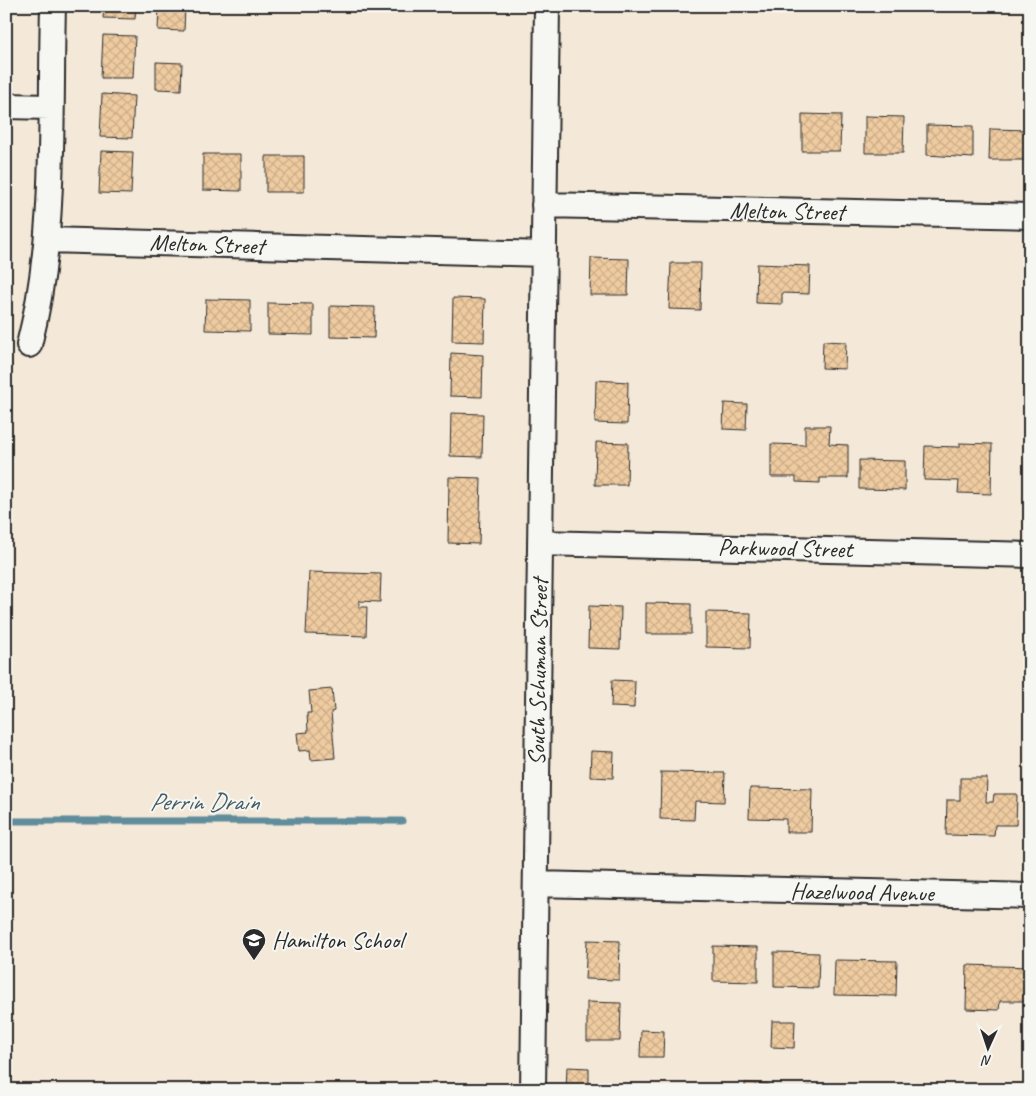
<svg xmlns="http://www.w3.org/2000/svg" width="1036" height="1096" font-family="Caveat,sans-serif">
  <defs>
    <pattern id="building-cross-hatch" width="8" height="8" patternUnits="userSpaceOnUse" patternTransform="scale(1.25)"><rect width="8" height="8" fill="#efcba0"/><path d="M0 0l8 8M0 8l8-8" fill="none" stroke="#cdae8a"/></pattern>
  </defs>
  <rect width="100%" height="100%" fill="#f4e9d9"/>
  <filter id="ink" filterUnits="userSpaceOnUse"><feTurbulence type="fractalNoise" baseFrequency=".02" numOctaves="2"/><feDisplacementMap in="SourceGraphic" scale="10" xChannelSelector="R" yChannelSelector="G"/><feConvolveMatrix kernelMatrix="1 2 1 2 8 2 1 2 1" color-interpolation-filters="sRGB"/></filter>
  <g filter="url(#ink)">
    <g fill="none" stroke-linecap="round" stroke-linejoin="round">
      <path stroke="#618c9b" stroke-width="7" d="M 6,821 L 402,821"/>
    </g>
    <path fill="url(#building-cross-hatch)" stroke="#2b2b2b" d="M 104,6 L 136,6 L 135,19 L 103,18 Z
      M 159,6 L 185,6 L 184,31 L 158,30 Z
      M 103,35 L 135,36 L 133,78 L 101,78 Z
      M 156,62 L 182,63 L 181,90 L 156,89 Z
      M 102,94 L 134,96 L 132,138 L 100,137 Z
      M 802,114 L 841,115 L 840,151 L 802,151 Z
      M 865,116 L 904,117 L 903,153 L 865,153 Z
      M 927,125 L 973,126 L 973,158 L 927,155 Z
      M 990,129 L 1030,130 L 1030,160 L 989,160 Z
      M 101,151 L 133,152 L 131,194 L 99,193 Z
      M 203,154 L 241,154 L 241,191 L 203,190 Z
      M 266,156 L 304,156 L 304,192 L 266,192 Z
      M 591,258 L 629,259 L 628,295 L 590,295 Z
      M 671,263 L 701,263 L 700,310 L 669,309 Z
      M 757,264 L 810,266 L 809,294 L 782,293 L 782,304 L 756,303 Z
      M 453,298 L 485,299 L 484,342 L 452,341 Z
      M 206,299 L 250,300 L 250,331 L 205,330 Z
      M 268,303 L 313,304 L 313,335 L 268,334 Z
      M 330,306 L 375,307 L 374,338 L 330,337 Z
      M 823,341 L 846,342 L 845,369 L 822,368 Z
      M 451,353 L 483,355 L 482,397 L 450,396 Z
      M 596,380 L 628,382 L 627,424 L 595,423 Z
      M 724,403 L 747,404 L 746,430 L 723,429 Z
      M 451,413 L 483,414 L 482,457 L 450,456 Z
      M 805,426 L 830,426 L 829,444 L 848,445 L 848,478 L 820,478 L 820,483 L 796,482 L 796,477 L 771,477 L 771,444 L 805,445 Z
      M 596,442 L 628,443 L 627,485 L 595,485 Z
      M 960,443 L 992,444 L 991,494 L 958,493 L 959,481 L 924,480 L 925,446 L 960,447 Z
      M 859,460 L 905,461 L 905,490 L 859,489 Z
      M 449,477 L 481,478 L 479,544 L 448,543 Z
      M 309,572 L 381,574 L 380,602 L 359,601 L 359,607 L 367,607 L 366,636 L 306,634 Z
      M 646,603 L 691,604 L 691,634 L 646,634 Z
      M 589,606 L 621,607 L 620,649 L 588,648 Z
      M 706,612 L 751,613 L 750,648 L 706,647 Z
      M 612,680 L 635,681 L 634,708 L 611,707 Z
      M 332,689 L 334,711 L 331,712 L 335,758 L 311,760 L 310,750 L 299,751 L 297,733 L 308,732 L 307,713 L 311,713 L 309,691 Z
      M 591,751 L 614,752 L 613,778 L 590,777 Z
      M 661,772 L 725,773 L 724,802 L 695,801 L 694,820 L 660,819 Z
      M 960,778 L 987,778 L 986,802 L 993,802 L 994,794 L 1017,794 L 1016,825 L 995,825 L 994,836 L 946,835 L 947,800 L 960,800 Z
      M 750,788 L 812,789 L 811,832 L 786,832 L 786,819 L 749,818 Z
      M 587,940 L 620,941 L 619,980 L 585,979 Z
      M 713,946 L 758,947 L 758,982 L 713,981 Z
      M 774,952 L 819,953 L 818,988 L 774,987 Z
      M 835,960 L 897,961 L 896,996 L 834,995 Z
      M 967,965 L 1030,967 L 1030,1001 L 1000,1001 L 999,1010 L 966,1009 Z
      M 587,1002 L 621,1003 L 620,1041 L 587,1041 Z
      M 772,1021 L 795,1021 L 794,1048 L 771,1047 Z
      M 641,1030 L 664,1031 L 663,1057 L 640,1057 Z
      M 567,1067 L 589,1068 L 589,1090 L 566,1090 Z
      M 745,1083 L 768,1084 L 768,1090 L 745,1090 Z
      M 807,1086 L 830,1087 L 829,1090 L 806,1090 Z"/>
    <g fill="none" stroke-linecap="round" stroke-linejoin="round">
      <g stroke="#2b2b2b" stroke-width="28">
        <path id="minor" d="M 6,106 L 50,107
          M 544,205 L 1030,216
          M 47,240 L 544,254
          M 29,345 C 57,236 50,118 53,6
          M 540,543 L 1030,555
          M 536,884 L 1030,896
          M 533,1090 L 547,6"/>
      </g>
      <use href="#minor" stroke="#f6f6f2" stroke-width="24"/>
    </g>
  </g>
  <defs>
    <g id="school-pin" transform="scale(1.25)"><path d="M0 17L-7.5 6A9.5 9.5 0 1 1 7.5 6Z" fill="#2b2b2b" stroke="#f6f6f2"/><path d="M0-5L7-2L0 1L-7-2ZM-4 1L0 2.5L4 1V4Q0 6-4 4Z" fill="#fff"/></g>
  </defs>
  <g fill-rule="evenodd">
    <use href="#school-pin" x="254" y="940"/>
  </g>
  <g text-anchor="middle" stroke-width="4" stroke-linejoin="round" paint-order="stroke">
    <g font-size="24" fill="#2b2b2b" stroke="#f6f6f2">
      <text transform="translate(787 211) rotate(1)" y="8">Melton Street</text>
      <text transform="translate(207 244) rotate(2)" y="8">Melton Street</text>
      <text transform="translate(785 548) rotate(1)" y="8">Parkwood Street</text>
      <text transform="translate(538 672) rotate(-89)" y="8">South Schuman Street</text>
      <text transform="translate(862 892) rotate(1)" y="8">Hazelwood Avenue</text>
    </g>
    <g font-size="24" fill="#2b2b2b" stroke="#f6f6f2" text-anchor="start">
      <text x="272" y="948">Hamilton School</text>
    </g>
    <g font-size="25" font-style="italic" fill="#465c63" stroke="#f6f6f2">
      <text x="204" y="810">Perrin Drain</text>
    </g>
  </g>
  <rect width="1036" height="1096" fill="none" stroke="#f6f6f2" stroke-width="25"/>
  <rect x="12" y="12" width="1011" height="1071" fill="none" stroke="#2b2b2b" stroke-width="2" filter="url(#ink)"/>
  <g transform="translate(988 1048) rotate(183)" stroke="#f6f6f2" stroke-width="4" paint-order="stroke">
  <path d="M0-4L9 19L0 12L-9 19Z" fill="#2b2b2b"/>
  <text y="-8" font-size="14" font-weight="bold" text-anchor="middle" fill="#2b2b2b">N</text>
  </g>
</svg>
